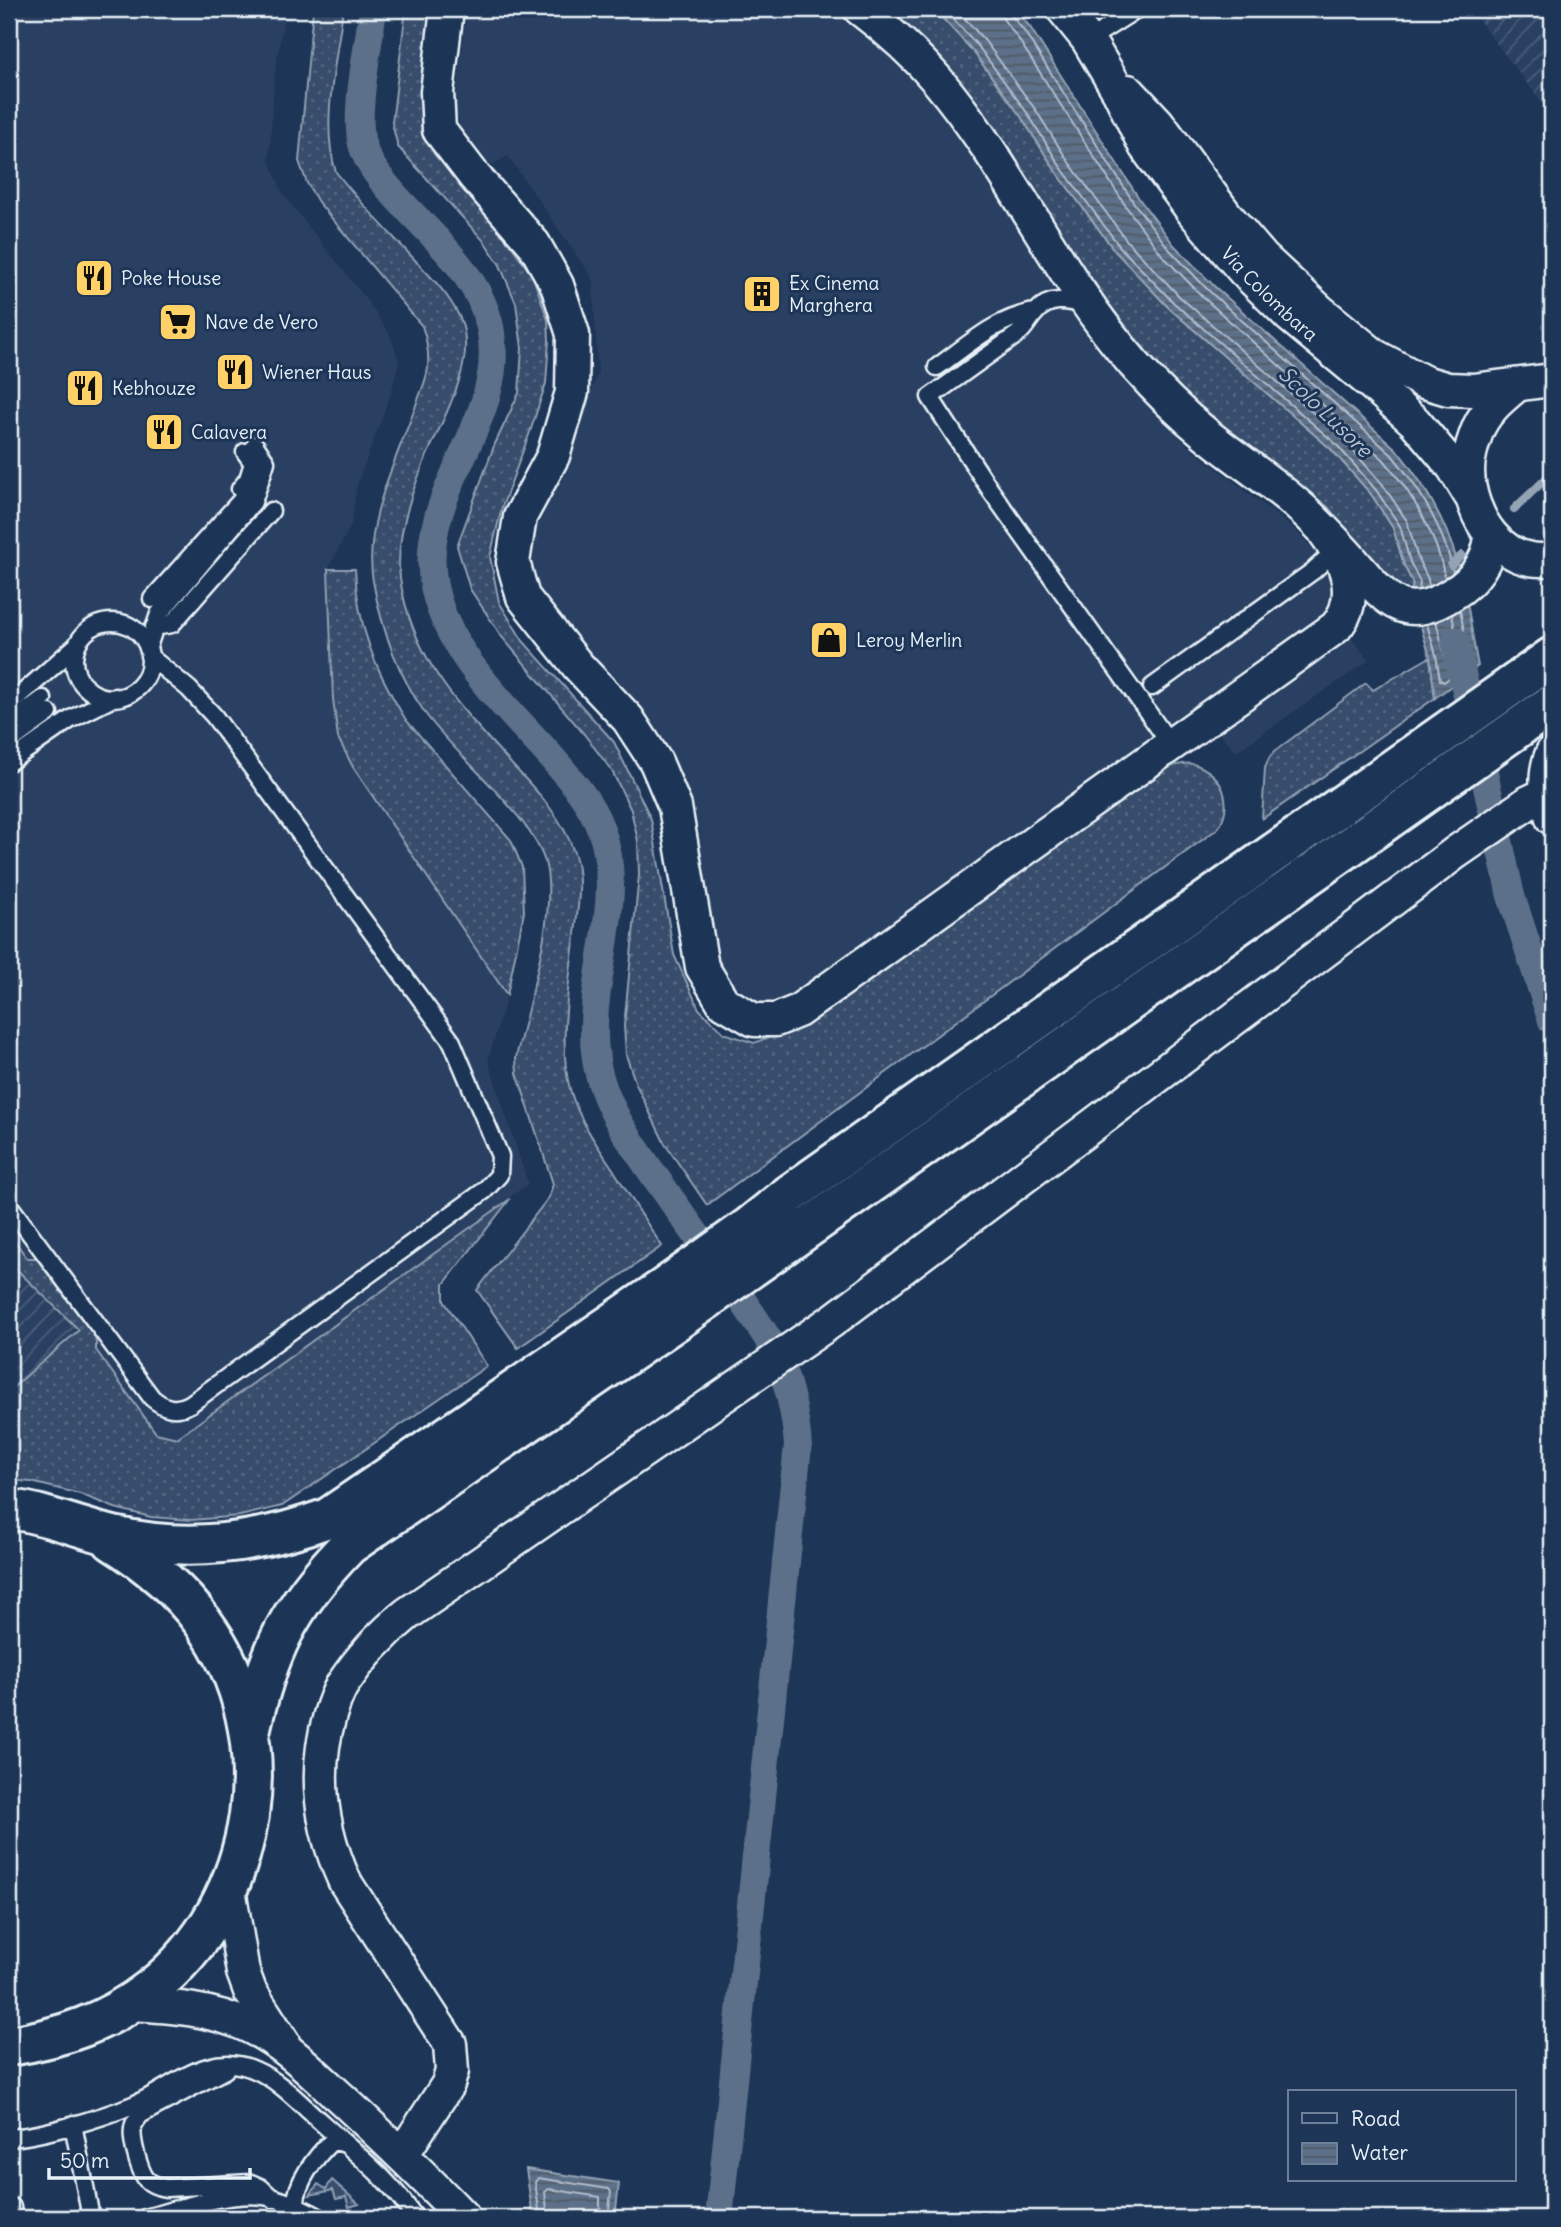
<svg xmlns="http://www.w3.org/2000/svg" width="1561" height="2227" font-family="Delius,sans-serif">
  <defs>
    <pattern id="industrial-furrows" width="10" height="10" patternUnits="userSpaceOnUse" patternTransform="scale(1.75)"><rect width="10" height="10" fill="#2a4162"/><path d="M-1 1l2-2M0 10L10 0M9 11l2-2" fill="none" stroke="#495d79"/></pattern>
    <pattern id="grass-dots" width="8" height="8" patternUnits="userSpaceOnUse" patternTransform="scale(1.75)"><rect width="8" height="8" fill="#374d6c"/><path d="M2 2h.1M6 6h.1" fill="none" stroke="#546782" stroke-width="1.8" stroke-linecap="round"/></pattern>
    <pattern id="water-rules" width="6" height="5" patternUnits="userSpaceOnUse" patternTransform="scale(1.75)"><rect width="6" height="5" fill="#5d7089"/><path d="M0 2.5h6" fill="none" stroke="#505a66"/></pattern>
  </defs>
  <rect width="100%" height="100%" fill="#1d3557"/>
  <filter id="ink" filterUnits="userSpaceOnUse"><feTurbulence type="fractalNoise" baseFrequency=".0143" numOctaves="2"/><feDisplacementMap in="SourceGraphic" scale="14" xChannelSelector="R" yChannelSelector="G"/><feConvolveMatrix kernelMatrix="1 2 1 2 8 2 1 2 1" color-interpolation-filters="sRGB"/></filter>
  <g filter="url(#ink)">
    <path fill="#2a4162" d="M 9,9 L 285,9 L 274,80 L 269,160 L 283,194 L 369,303 L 389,333 L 399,360 L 392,390 L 357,485 L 351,525 L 328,569 L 333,699 L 338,738 L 353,767 L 507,995 L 488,1060 L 528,1184 L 177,1438 L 156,1433 L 96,1350 L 96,1338 L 86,1324 L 36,1258 L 27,1258 L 9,1233 Z
      M 467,9 L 835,9 L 859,25 L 915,77 L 930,96 L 954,128 L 996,195 L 1003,199 L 1071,309 L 1101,352 L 1144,401 L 1188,446 L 1294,529 L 1330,567 L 1334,581 L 1330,612 L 1369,660 L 1236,752 L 1198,710 L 788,999 L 764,1003 L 746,999 L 740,994 L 726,980 L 713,948 L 706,920 L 694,816 L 687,793 L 675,766 L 569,638 L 528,578 L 529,539 L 567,436 L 573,438 L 598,373 L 593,284 L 591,276 L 508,156 L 494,164 L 489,163 L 461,131 L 455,106 Z"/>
    <path fill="url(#industrial-furrows)" d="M 1470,9 L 1552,9 L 1552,116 Z
      M 9,1262 L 79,1330 L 9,1391 Z"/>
    <path fill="url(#grass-dots)" stroke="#909fb2" stroke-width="2" d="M 313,9 L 343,9 C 337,59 320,124 336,172 C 360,203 387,230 414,259 C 430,276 448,293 459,316 C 481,361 439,424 423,465 C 409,499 395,541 400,578 C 412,661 462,709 515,768 C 539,793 563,819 574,852 C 582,876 579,900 576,925 C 571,972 557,1043 570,1089 C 578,1118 596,1144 613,1169 C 629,1195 645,1221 662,1246 L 518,1348 L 477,1290 L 549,1197 L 553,1184 L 517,1073 L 516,1058 C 527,1007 557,916 546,866 C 535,818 455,756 425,713 C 398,674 381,627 373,581 C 363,524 396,460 415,408 C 419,395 427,381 428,367 C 429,353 427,340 422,326 L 318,202 L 307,183 L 299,161 Z
      M 406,9 L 433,9 L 422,117 L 425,131 L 434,154 L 489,213 L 533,277 L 548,320 L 549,340 L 546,383 L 530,432 L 502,507 L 490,557 L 499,602 L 523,641 L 614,742 L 651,819 L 674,955 L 699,1009 L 724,1033 L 754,1043 L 790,1030 L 1167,767 C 1177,765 1189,761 1199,766 C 1226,778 1233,807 1217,829 L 707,1205 L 665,1144 L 636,1084 L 626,1055 L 624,1026 L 639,875 L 638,841 L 631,810 L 612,771 L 584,734 L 502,637 L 470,589 L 457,546 L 494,446 L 519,393 L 522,348 L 516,303 L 500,265 L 484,241 L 398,147 L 392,123 Z
      M 882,9 L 934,9 L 972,50 L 1022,118 L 1055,170 L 1115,251 L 1169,308 L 1331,449 L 1371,494 L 1393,528 L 1404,565 L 1413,584 L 1411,593 L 1383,578 L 1328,507 L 1208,417 L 1143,352 Z
      M 328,569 L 355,569 C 357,627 376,671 406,720 L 511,840 L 522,867 L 524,912 L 507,995 L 353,767 L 338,738 L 333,699 Z
      M 1430,657 L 1435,698 L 1262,819 L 1265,768 L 1269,758 L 1275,751 L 1366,683 L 1373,690 Z
      M 510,1199 L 444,1284 L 444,1301 L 487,1366 L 282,1506 L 240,1516 L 191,1520 L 151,1517 L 115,1508 L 80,1494 L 31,1482 L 9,1480 L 9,1391 L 79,1330 L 9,1262 L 9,1233 L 27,1258 L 36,1258 L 96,1338 L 96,1350 L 156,1433 L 177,1438 Z
      M 332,2180 L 359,2204 L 349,2207 L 346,2197 L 336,2199 L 333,2190 L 310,2195 L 318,2184 L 326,2189 Z"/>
    <path fill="url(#water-rules)" stroke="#95a4b5" stroke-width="2" d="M 934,9 L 1015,9 L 1030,27 L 1140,200 L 1174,245 L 1214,286 L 1396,449 C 1424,483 1446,521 1458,564 C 1468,596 1471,632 1478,666 L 1435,698 L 1430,657 L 1411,593 L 1413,584 L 1404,565 L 1393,528 L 1371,494 L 1331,449 L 1169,308 L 1115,251 L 1055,170 L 1022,118 L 972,50 Z
      M 526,2169 L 619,2183 L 615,2218 L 533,2218 Z"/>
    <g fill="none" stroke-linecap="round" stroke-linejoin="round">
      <path stroke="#b0bdcc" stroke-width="2" d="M 944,9 L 978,46 L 1028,114 L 1060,166 L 1120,247 L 1174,303 L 1336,444 L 1376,490 L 1400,526 L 1410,562 L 1420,582 L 1419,590
        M 956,9 L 985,41 L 1035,109 L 1068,161 L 1127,241 L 1180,297 L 1342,438 L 1383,485 L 1407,521 L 1418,559 L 1428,579 L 1429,587
        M 1001,9 L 1003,19 L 1017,37 L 1127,208 L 1162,255 L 1204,298 L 1384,460 C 1412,493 1437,535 1445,578
        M 1010,9 L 1011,15 L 1024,31 L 1134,203 L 1169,249 L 1210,292 L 1391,454 C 1419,487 1444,529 1453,572
        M 1436,621 L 1447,664 L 1451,666 L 1460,658 L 1452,614
        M 1427,624 L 1436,655 L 1440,680 L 1444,682 L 1470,662 L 1460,610
        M 540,2218 L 535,2182 L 538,2178 L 609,2189 L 611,2192 L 608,2218
        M 548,2218 L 545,2192 L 549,2189 L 600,2197 L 600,2218"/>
      <path stroke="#95a4b5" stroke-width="8" d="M 1514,509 L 1552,473
        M 1451,565 L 1462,555"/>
      <path stroke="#5d7089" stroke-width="28" d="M 373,9 C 369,44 354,111 362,144 C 368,166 384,183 399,200 C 434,238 479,275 490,327 C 510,418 419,488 433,580 C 444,652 507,707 553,759 C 571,780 590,801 600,827 C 629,900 584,984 596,1059 C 603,1110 641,1156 670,1198 C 705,1247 741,1295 773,1347 C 788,1379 795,1410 798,1445 L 719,2218
        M 1455,641 L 1511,896 L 1552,1021"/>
      <g stroke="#e8f1f8" stroke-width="21">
        <path id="lane" d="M 1088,40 L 1137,9
          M 1084,305 C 1067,300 1049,297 1036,312 C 1029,319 1027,326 1018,334 L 930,397 L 991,491 L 1171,745
          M 937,367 C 968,345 998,317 1036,312
          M 240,489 L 248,479 L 253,463 L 245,452
          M 152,599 L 261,478 L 266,462 L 255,445
          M74 660a38 38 0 1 1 76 0a38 38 0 1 1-76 0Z
          M 154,627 L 172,624 L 271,511
          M 148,647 L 159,614 L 253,502 L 261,478
          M 1152,687 L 1313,571 L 1337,549
          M 9,705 L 76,646
          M 9,724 L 43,699
          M 9,742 L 49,713
          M 9,762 L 71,719 L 115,697
          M 9,1205 L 152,1398 C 164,1408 175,1412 190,1404 L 484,1191 L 499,1175 L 500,1156 L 452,1042 L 214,716 L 189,689 L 149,656
          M 225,2070 L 140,2115 C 139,2117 135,2122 134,2124 C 129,2136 139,2169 146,2179 C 152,2185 159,2187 166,2188 L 251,2183 L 260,2187 L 273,2199
          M 73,2124 L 91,2218
          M 9,2138 C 42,2136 101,2118 133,2105 C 174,2088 207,2049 255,2070 C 279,2080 303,2106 322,2123 C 355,2153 391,2180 415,2218
          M 9,2207 L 12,2207 L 13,2218
          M 296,2207 C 294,2184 316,2156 333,2140 L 345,2144
          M 145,2218 C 178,2209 230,2191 264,2196 C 283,2199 304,2209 321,2218"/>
      </g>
      <g stroke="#e8f1f8" stroke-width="37">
        <g id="street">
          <path d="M 447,9 L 437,92 L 439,130 L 475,177 L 534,244 L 557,285 L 573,334 L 572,392 L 553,456 L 520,517 L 513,562 L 523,597 L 578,666 L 628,719 L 656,762 L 675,807 L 702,967 L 723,1002 L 754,1020 L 776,1020 L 798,1011 L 1336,627 C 1361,597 1346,561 1325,533"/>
          <path d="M 860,9 C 888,30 915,54 938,81 C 1012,169 1058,277 1134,364 C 1156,389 1180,413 1206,434 C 1240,462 1279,486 1310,516 C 1326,532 1343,549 1357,566 C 1389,603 1406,624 1454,593 C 1474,581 1488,561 1491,538"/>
          <path id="s1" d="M 1063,9 L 1088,40 L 1101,62 L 1119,92 L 1145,146 L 1194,213 L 1244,271 L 1291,317 L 1378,389 L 1415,422 L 1453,467 L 1470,495"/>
          <path d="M 1128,91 L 1158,123 L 1226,215 L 1263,258 L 1320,311 L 1375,356 L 1424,382 L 1448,389 L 1473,390 L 1552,380"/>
          <path d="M 1517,385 C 1500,399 1483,413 1476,434 C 1472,445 1468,459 1468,471 C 1469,515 1501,568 1552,559"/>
          <path d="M 1552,753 C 1543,775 1546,795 1552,818"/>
          <path d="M 229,1889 L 243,1972 L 250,1991 L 283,2042"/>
          <path d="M 130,2004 C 170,2006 213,2009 250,2027 C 286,2044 313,2073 342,2099 C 384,2138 425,2177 464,2218"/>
          <path d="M 402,2155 L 448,2084 L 452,2071 L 450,2044 L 345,1882 C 321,1829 313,1772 330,1715 C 333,1705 337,1694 342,1685 C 360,1658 382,1634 407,1614 L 832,1321 L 1455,853 L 1529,802 L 1546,794"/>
        </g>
      </g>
      <g stroke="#e8f1f8" stroke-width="44">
        <path id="primary" d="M 9,1509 C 45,1513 77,1528 113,1536 C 187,1553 257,1544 328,1518 L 665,1287 L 749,1227 L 790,1194 L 1552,657
          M 249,1736 C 268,1651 288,1608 349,1545 L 686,1314 L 1552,704
          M 9,2046 C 61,2038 108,2022 150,1989 C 260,1904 286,1735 203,1622 C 178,1588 147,1563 112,1541"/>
      </g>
      <use href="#lane" stroke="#1d3557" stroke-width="16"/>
      <use href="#street" stroke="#1d3557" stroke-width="32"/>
      <use href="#primary" stroke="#1d3557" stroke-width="38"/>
    </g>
  </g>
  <defs>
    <g id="restaurant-square" transform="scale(2.0125)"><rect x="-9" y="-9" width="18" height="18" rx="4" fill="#ffd166" stroke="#1d3557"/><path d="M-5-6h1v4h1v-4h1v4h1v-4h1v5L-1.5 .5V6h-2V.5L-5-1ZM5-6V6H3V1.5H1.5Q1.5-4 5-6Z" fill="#111"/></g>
    <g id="building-square" transform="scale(2.0125)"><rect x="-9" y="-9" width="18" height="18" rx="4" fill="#ffd166" stroke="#1d3557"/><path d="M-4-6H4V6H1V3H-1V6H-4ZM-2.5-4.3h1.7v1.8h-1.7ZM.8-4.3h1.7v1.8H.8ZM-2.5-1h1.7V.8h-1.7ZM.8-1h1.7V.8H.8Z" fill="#111"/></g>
    <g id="supermarket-square" transform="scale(2.0125)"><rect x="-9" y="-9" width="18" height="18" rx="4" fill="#ffd166" stroke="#1d3557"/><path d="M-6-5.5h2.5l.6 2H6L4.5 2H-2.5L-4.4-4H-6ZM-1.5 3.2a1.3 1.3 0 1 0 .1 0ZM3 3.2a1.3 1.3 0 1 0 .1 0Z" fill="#111"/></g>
    <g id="shop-square" transform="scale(2.0125)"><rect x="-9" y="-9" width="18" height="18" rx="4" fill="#ffd166" stroke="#1d3557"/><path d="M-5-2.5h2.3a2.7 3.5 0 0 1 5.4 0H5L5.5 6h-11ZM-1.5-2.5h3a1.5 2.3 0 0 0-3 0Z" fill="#111"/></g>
  </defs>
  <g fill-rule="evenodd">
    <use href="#restaurant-square" x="94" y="278"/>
    <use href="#building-square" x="762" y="294"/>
    <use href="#supermarket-square" x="178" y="322"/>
    <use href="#restaurant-square" x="235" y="372"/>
    <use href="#restaurant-square" x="85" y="388"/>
    <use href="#restaurant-square" x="164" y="432"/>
    <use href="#shop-square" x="829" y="640"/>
  </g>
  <g text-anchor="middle" stroke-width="6" stroke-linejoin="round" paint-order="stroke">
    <g font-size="19" fill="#e8f1f8" stroke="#1d3557" text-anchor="start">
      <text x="121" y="285">Poke House</text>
      <text x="789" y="290">Ex Cinema<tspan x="789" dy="22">Marghera</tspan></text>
      <text x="205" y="329">Nave de Vero</text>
      <text x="262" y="379">Wiener Haus</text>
      <text x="112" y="395">Kebhouze</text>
      <text x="191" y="439">Calavera</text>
      <text x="856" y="647">Leroy Merlin</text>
    </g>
    <g font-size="19" fill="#e8f1f8" stroke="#1d3557">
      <text dy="7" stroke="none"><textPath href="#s1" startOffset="354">Via Colombara</textPath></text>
    </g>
    <g font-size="21" font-style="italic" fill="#b7c4d1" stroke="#1d3557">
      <text transform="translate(1325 412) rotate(44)" y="7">Scolo Lusore</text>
    </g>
  </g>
  <rect width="1561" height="2227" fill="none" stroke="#1d3557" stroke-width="35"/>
  <rect x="18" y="18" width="1526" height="2192" fill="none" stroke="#e8f1f8" stroke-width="2.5" filter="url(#ink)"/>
  <rect x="1288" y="2090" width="228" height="91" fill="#1d3557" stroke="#6e8097" stroke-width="2"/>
  <rect x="1302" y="2113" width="35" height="10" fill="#1d3557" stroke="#6e8097" stroke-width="2"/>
  <text x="1351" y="2126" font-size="21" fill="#e8f1f8">Road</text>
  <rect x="1302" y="2143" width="35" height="21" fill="url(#water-rules)" stroke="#6e8097" stroke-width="2"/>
  <text x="1351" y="2160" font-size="21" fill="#e8f1f8">Water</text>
  <path d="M49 2168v10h201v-10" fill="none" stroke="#e8f1f8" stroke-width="3.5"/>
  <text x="60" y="2168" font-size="21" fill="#e8f1f8" stroke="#1d3557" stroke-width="5" paint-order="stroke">50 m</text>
</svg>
